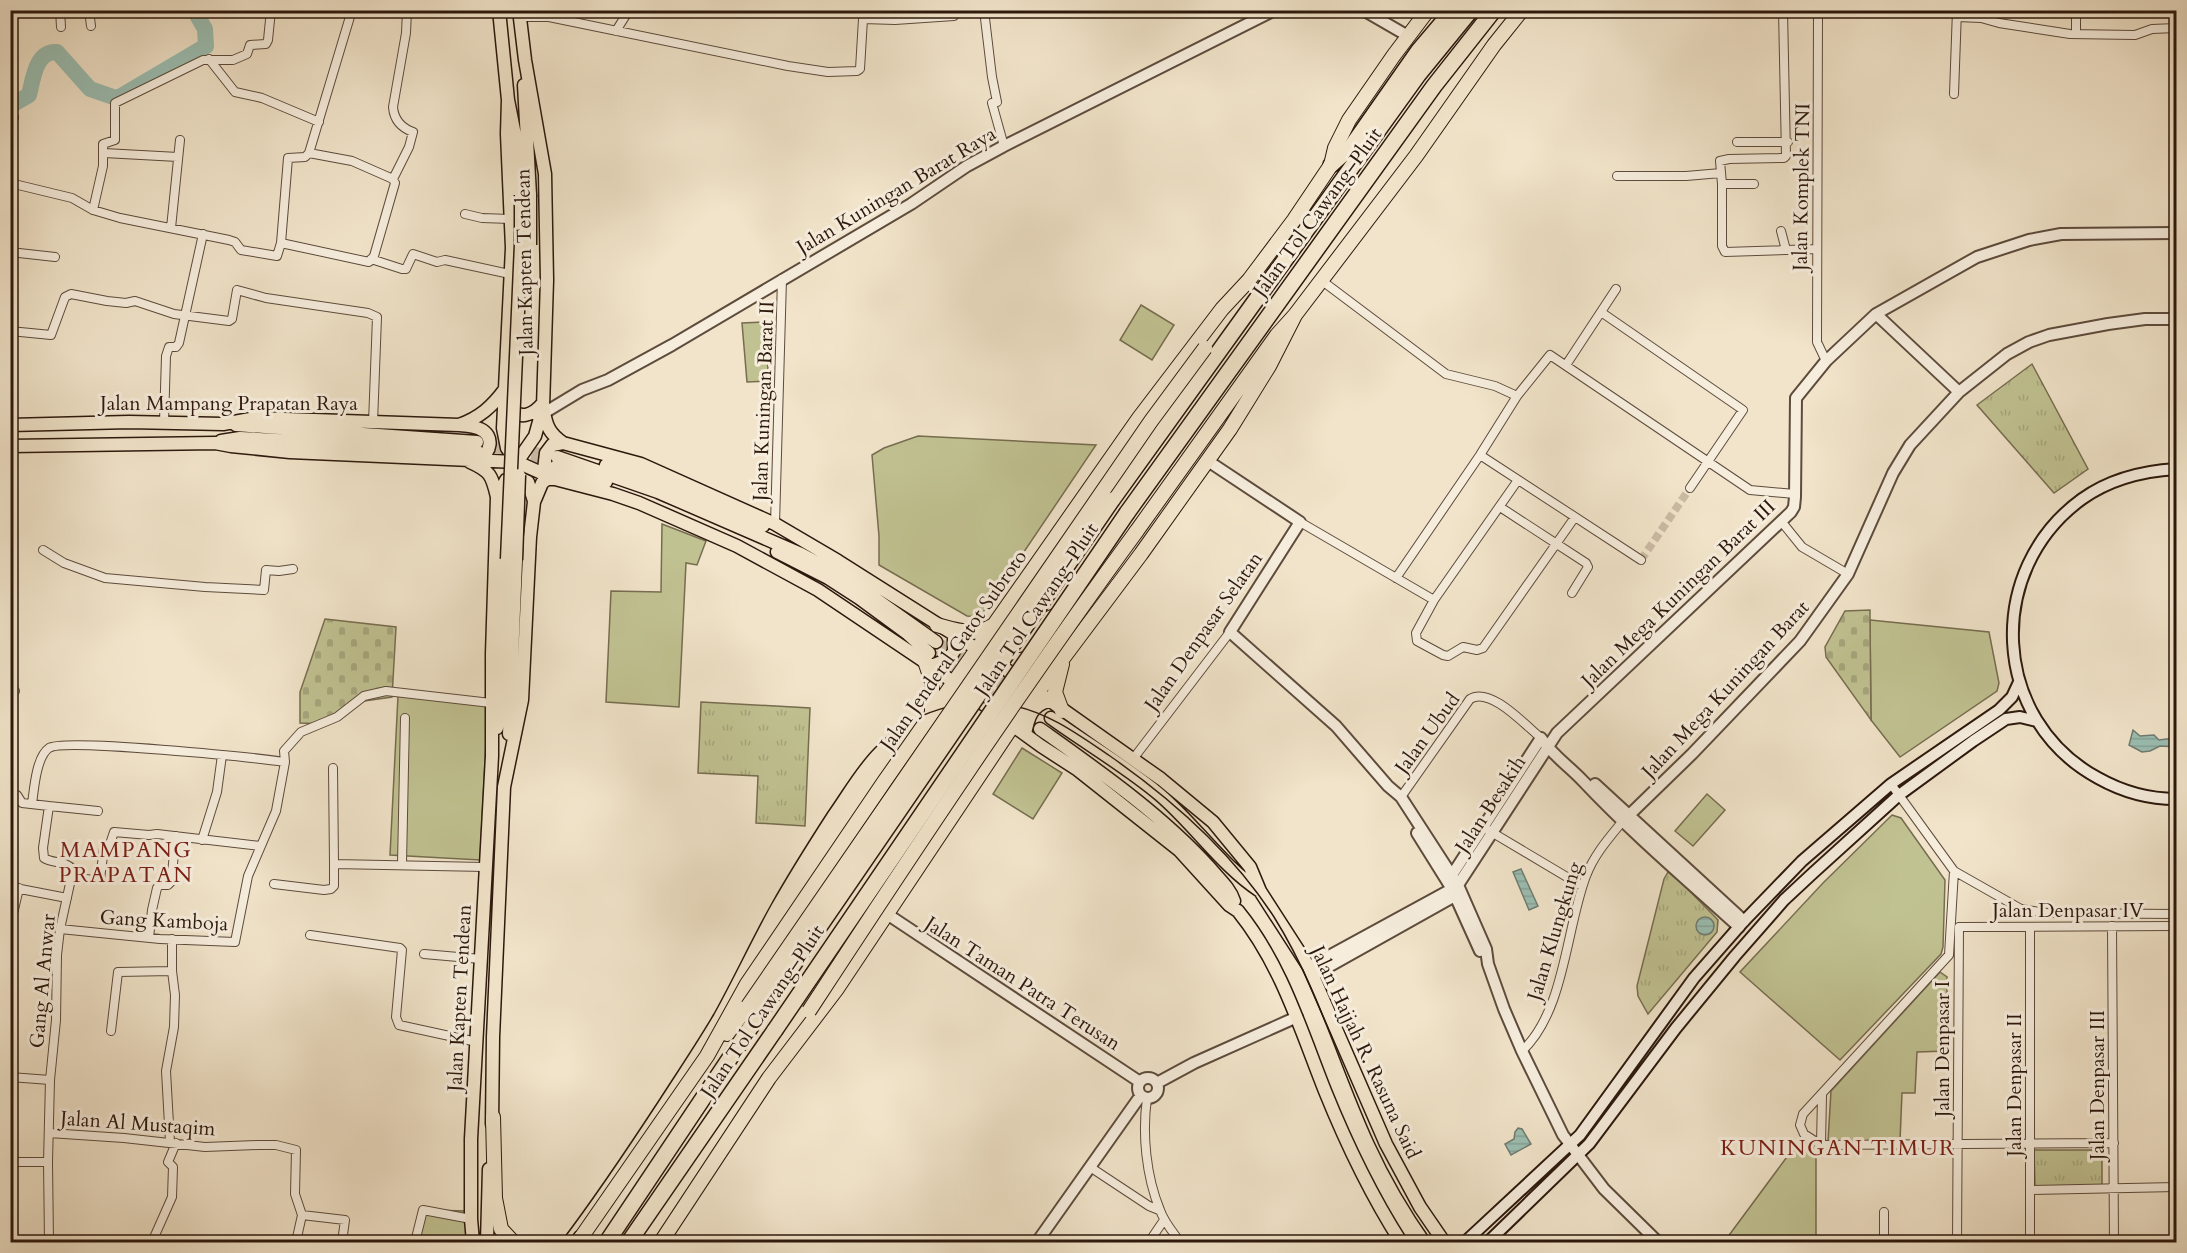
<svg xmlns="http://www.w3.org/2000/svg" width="2187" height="1253" font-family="Cardo,serif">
  <defs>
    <pattern id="cemetery-stones" width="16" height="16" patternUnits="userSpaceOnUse" patternTransform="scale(1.5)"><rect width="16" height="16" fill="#c1c292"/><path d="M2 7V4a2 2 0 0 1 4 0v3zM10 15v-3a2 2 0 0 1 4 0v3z" fill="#a6a67d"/></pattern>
    <pattern id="park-tufts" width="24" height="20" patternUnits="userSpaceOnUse" patternTransform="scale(1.5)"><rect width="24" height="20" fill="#c1c292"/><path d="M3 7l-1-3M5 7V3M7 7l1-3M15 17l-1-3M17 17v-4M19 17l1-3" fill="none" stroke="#a6a67d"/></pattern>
    <pattern id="water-rules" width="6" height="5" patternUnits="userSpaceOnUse" patternTransform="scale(1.5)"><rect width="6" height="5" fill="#9bbfb3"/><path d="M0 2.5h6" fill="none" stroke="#86a399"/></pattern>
  </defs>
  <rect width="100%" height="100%" fill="#f1e4ca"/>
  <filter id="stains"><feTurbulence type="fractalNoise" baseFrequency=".00333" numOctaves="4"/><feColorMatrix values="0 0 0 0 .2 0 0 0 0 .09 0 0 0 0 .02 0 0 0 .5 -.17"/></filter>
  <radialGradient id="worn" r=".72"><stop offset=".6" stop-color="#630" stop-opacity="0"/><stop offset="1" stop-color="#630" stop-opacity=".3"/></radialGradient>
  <path fill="#c1c292" stroke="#766d50" stroke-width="1.5" d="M 1141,305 L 1174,325 L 1152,360 L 1120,340 Z
    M 764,322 L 769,381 L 747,382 L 742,323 Z
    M 918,436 L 1096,445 L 980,617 L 967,616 L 879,565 L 879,536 L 872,455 L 884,448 Z
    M 662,524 L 706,541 L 697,565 L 686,563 L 679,707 L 606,702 L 611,591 L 661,592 Z
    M 1870,620 L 1989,632 L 1999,683 L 1997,691 L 1900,757 L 1871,720 Z
    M 398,696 L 488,700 L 480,860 L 390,855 Z
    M 1022,748 L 1062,773 L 1033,819 L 993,794 Z
    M 1707,794 L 1725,810 L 1693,846 L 1675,831 Z
    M 1892,815 L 1901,818 L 1945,880 L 1943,947 L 1941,954 L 1840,1060 L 1740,972 L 1823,883 Z
    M 1940,972 L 1947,977 L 1947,1051 L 1917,1052 L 1915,1093 L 1902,1093 L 1900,1141 L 1828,1141 L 1831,1091 Z
    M 1801,1138 L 1809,1146 L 1816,1149 L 1816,1242 L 1799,1242 L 1791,1237 L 1787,1242 L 1731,1242 L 1727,1238 Z
    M 423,1210 L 468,1211 L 468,1242 L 414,1242 Z"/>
  <path fill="url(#cemetery-stones)" stroke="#766d50" stroke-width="1.5" d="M 1870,610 L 1870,620 L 1871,720 L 1826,657 L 1825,647 L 1845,611 Z
    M 325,619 L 396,627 L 392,697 L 357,702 L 325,724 L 300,723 L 300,692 Z"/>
  <path fill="url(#park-tufts)" stroke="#766d50" stroke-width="1.5" d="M 2032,364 L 2088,469 L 2054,493 L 1977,405 Z
    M 701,702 L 810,708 L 805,826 L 756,823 L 758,776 L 698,773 Z
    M 1668,872 L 1680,881 L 1718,920 L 1717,932 L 1648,1014 L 1638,996 L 1637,986 L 1664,879 Z
    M 2034,1150 L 2102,1150 L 2102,1187 L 2035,1188 Z"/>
  <path fill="url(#water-rules)" stroke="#6f7c71" stroke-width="1.5" d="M 2133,730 L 2140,736 L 2154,735 L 2159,740 L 2174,738 L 2176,747 L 2160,746 L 2150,751 L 2142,752 L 2129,745 Z
    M 1521,869 L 1538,906 L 1529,910 L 1513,872 Z
    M1696 926a9 9 0 1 1 18 0a9 9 0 1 1-18 0Z
    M 1518,1128 L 1522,1129 L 1531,1144 L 1511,1155 L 1505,1144 L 1514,1139 L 1515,1132 Z"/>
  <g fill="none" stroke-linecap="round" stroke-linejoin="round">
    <path stroke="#9bbfb3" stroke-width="16" d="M 10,106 L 29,95 C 33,79 36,50 57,52 L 90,89 L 116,98 L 123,95 L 206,46 L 205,29 L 194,10"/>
    <path stroke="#cabba4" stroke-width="8" stroke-dasharray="8 4" stroke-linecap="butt" d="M 1641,560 L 1690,488"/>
    <path stroke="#cabba4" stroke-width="12" stroke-dasharray="12 6" stroke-linecap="butt" d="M 479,442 L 556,457
      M 477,451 L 554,467
      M 936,642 L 985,672 L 1014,692
      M 929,653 L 1004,705"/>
    <g stroke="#5d4b3c" stroke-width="10">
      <path id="minor" d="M 60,10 L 61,27
        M 89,10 L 91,26
        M 984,10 L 992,77 L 997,102 L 992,103 L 1004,146
        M 1783,10 L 1786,156 L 1784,158 L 1729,159 L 1720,161 L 1722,184 L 1722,246 L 1725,252 L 1817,249
        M 1818,10 L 1817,342 L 1826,361
        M 2076,10 L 2076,34
        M 520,17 L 549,17 L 788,66 L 828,72 L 857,71 L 860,69 L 863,19 L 895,20 L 954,16 L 957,10
        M 1957,17 L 1981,18 L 1999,23 L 2070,34 L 2135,35 L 2152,29 L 2176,28
        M 616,31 L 629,10
        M 209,59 L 235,92 L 262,98 L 319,122
        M 1954,94 L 1957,10
        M 10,133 L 14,117
        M 1737,142 L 1788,142
        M 104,153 L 178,157
        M 309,153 L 352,161 L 393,179
        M 1617,176 L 1686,176 L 1721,173
        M 10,183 L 72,198 L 93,210 L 120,218 L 229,240 L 235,242 L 241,250 L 277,256 L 281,243 L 288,158 L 305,157 L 309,153 L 352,10
        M 1722,184 L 1754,184
        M 93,210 L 103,166 L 103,144 L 115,140 L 115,103 L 203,60 L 233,60 L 247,54 L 250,45 L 266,44 L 268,40 L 271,10
        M 465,214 L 482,218 L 511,219
        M 171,228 L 180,140
        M 1781,231 L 1786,250
        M 281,243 L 369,262 L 374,256 L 395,183 L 393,179 L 409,147 L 413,132 C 402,128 394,120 393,107 L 406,33 L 407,10
        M 10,252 L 55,257
        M 371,259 L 402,269 L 406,269 L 413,254 L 437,262 L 445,260 L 510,274
        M 1321,280 L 1446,374 L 1495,386 L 1517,396
        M 1601,312 L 1743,410 L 1690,488
        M 10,331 L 51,335 L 65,297 L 71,294 L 107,301 L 126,303 L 135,301 L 174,314 L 229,321 L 232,319 L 237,290 L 266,298 L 368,313 L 377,317 L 373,423
        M 1566,365 L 1616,289
        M 164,422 L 166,356 L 169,347 L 176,347 L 179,343 L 203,234
        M 1480,455 L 1641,560
        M 1500,507 L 1586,563 L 1588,567 L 1572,593
        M 1781,521 L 1802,547 L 1848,574
        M 1300,522 L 1434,600 L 1518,480
        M 775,524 L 782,279
        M 43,550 L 64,563 L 105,578 L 205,587 L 264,590 L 266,570 L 279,571 L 293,569
        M 1396,578 L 1480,455 L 1517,396 L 1550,355 L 1750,490 L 1795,494
        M 1434,600 L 1416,633 L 1417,641 L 1443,655 L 1448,656 L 1463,647 L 1477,650 L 1483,648 L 1575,517
        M 10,691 L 15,691
        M 10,759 L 12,759
        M 1133,759 L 1230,632
        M 333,768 L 334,864
        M 1891,784 L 1954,871 L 2021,909 L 2047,913 L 2176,914
        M 10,793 L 17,795 L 22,803 L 49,806 L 43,848 L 44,858 C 53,864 66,860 73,870 L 60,929 L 57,955 L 56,1020 L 50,1080 L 48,1162 L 49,1242
        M 1401,797 L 1470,699 C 1490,686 1525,725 1541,738
        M 32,804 C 34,790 36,757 49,748 C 64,738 257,758 285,762
        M 49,806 L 98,811
        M 1488,830 L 1582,886
        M 202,840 L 217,792 L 222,755
        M 402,864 L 405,718
        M 72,877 L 93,880 L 100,879 L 104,848 L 109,847 L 114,832 L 149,835 L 157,834 L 260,846
        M 274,884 L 324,890 L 331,889 L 334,886 L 334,864 L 485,867
        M 10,887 L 67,898
        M 2112,926 L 2114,1242
        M 10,927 L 19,888
        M 60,929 L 160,939 L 235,942 L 248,876 L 276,811 L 285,762 L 284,751 L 301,732 L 337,717 L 364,696 L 386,691 L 491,703
        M 310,935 L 400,948 L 402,950 L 396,1017 L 399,1025 L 477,1042
        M 149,938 L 152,910 L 157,888 L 160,885 L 168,885 L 171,882 L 176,836
        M 424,954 L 481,959
        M 111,1031 L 118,972 L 172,971
        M 1522,1051 C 1565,1011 1566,928 1586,876 C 1594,855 1608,839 1622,822
        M 10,1077 L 50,1080
        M 1147,1098 C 1142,1134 1146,1176 1160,1210 C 1164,1222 1173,1232 1180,1242
        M 49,1133 L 124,1138 L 205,1147 L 258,1145 L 276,1145 L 296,1150 L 295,1194 L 302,1215 L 345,1220 L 342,1242
        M 170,1142 L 166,1071 L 174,1027 L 175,995 L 172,971 L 172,939
        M 1821,1145 L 1804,1134 L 1800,1125 L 1803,1114 L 1949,955 L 1954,871
        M 1821,1145 L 2114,1143
        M 1821,1145 L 1822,1095
        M 10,1162 L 48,1162
        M 1090,1167 L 1149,1206 L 1159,1210
        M 2030,1190 L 2176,1187
        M 152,1242 L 172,1197 L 173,1167 L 168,1162 L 176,1143
        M 296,1242 L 302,1215
        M 415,1242 L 423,1210 L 471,1219
        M 1149,1242 L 1164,1220
        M 1884,1242 L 1884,1212
        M 1957,1242 L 1959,927 L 2176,926
        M 2030,1242 L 2030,927"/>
    </g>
    <g stroke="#5d4b3c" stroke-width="14">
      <path id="tertiary" d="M 1363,10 L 1408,36
        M 1876,314 L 1959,392
        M 2176,380 L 2176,410
        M 544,413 L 582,390 L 608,380 L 672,345 L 911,204 L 967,166 L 1004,146 L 1275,10
        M 1208,461 L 1300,522 L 1230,632 L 1336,726 L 1388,786 L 1401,797 L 1458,885 L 1486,949 L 1488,964 L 1504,1009 L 1522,1051 L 1563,1135 L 1604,1189 L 1658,1242
        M 1541,738 C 1552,755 1569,766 1583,781 C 1632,833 1686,879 1739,927
        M 1595,784 L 1744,921
        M 1622,822 L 1692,754 L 1800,641 L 1848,574 L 1893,473 L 1910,445 L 1959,392 L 2007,354 L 2029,342 L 2049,335 L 2108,324 L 2145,319 L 2176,319
        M 1417,833 L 1452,889 L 1480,951
        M 1452,875 L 1541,738
        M 1458,885 L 1557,733 L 1791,512 L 1794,507 L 1795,497 L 1796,398 L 1826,361 L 1876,314 L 1977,257 L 2029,240 L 2061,234 L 2176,233
        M 887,914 L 1140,1082
        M 1309,967 L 1452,889
        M 1314,975 L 1455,896
        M1138 1088a10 10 0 1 1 20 0a10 10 0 1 1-20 0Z
        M 1157,1083 L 1194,1063 L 1297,1017
        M 1037,1242 L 1141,1095"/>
    </g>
    <g stroke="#2c180d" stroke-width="14">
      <path id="secondary" d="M 2176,469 C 2143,471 2110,479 2082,499 C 1984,570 1991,720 2098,778 C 2123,792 2148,799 2176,799
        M 1465,1242 L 1580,1135 L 1694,978 L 1744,921 L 1802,861 L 1891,784 L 1999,710 L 2012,697 L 2019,682
        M 1488,1242 L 1589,1144 L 1676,1028 L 1735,956 L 1784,900 L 1813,873 L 1899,795 L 1973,741 L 2006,719 L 2020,717 L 2037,721"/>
    </g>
    <g stroke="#2c180d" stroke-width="15">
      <path id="primary" d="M 499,10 L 508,100 L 515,135 L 521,195
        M 524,85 L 530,195
        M 508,100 L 507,134 L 512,248 L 503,428 L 507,448 L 515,459
        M 508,407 C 520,421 533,415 543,403
        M 544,411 C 546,426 550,434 563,443
        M 10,425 L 129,422 L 223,424 L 256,418 L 459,425 C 479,418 492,407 505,389
        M 236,425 L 477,442
        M 460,425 C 467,426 474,426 480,429 C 495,436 491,453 478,460
        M 221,441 L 240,438 L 477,451
        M 10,446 L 215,443 L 231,446 L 290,452 L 517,462 L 555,479 L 613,494 L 639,503 L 737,546 L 818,590 L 931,666 L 1041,746 L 1078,770 L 1179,850 L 1229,905 L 1238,911 C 1281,964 1300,1028 1325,1091 C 1346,1143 1371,1195 1401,1242
        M 557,457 L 658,492 L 801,554 L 846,578 L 936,642
        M 470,462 C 490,471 492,475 497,497 L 492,654 L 492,756 L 471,1139 L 471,1219 L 473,1242
        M 517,462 L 535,436 L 543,407 L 547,280 L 545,174 L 525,60 L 519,10
        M 606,465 L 651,479 L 763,526
        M 555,467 L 606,482
        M 549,476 L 544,470 L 546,453 L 552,445 L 563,443 L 641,464 L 775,524 L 838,561 L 977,649 L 1161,779 L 1213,822 L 1250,867 L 1260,891 L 1309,967 L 1386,1144 L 1420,1207 L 1444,1242
        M 497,497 L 506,480 L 517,477 L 528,482 L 534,501
        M 777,552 L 828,578 L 859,598 L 908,634 L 929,653
        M 931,666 L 949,659 L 954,651 L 954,635
        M 1051,718 C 1087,744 1127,767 1160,795 C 1195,825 1222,866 1260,891
        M 497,728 L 501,704 L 507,559
        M 1040,729 C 1099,771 1161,814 1210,868 C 1218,878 1230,888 1234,901
        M 509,734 L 516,560
        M 1025,734 C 1028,719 1031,705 1049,701
        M 492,1124 L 493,1037 L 504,787 L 522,700 L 530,537 L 534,502 L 542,483 L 547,479 L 555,479
        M 487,1242 L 489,1169"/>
    </g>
    <g stroke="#2c180d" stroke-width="16">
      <path id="trunk" d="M 1136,532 L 1277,335 L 1295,315 L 1416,156 L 1494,45 L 1522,10
        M 937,625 C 956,630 974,637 992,626
        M 1019,645 C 1029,632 1043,619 1060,614
        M 925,661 L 932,682 L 932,712
        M 1062,664 L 1055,692 L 1062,711
        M 727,1034 L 748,1006
        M 493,1117 L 495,1198 L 501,1229 L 513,1242
        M 578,1242 L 707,1056 L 747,984 L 884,782 L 1139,418 L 1222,309 L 1249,280 L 1294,220 L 1331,165 L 1335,148 L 1349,120 L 1394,55 L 1428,10
        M 661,1242 L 769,1078 L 836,990 L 1013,725 L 1141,554 L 1230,429 L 1269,366 L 1295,315"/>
    </g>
    <g stroke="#2c180d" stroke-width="18">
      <path id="motorway" d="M 1331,165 L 1351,147 L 1419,50 L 1453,10
        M 1112,500 L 1418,75 L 1471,10
        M 1127,513 L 1434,86 L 1494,10
        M 579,1242 L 581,1238
        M 607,1242 L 756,1019
        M 629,1242 L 775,1030"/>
    </g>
    <use href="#minor" stroke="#f6eddd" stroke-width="8"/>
    <use href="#tertiary" stroke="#f6eddd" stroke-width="10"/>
    <use href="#secondary" stroke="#f6eddd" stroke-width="10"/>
    <use href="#primary" stroke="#f1e4ca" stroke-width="12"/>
    <use href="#trunk" stroke="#f1e4ca" stroke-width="14"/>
    <use href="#motorway" stroke="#f1e4ca" stroke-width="15"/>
    <path stroke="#2c180d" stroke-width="1.5" d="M 561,1242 C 596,1196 628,1148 660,1099 C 678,1071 697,1043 714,1014 C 734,978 751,941 771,905 C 789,873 808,843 828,812 C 843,791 856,767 875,748 C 910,712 965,695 1015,706 C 1051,714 1080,736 1110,756 C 1173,800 1232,852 1274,917 C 1318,987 1340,1068 1374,1142 C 1390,1177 1410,1211 1432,1242"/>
    <g stroke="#2c180d" stroke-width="15" stroke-linecap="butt">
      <path id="primary-bridge" d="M 530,245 L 530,195
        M 507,559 L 521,244 L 521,195
        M 516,560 L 519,475"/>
    </g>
    <g stroke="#2c180d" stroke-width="16" stroke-linecap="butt">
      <path id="trunk-bridge" d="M 748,1006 L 1151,421 L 1205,348
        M 809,1011 C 915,849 1022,688 1136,532"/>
    </g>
    <g stroke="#2c180d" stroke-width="18" stroke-linecap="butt">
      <path id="motorway-bridge" d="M 756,1019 L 1112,500
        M 775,1030 L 1127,513"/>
    </g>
    <use href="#primary-bridge" stroke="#f1e4ca" stroke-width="12"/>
    <use href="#trunk-bridge" stroke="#f1e4ca" stroke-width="14"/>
    <use href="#motorway-bridge" stroke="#f1e4ca" stroke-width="15"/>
  </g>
  <g text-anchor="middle" stroke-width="6" stroke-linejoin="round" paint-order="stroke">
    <g font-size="20" fill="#2c180d" stroke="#f6eddd">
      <text transform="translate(1801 187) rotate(-89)" y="7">Jalan Komplek TNI</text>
      <text transform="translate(896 190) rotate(-31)" y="7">Jalan Kuningan Barat Raya</text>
      <text transform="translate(1317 212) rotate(-54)" y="7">Jalan Tol Cawang–Pluit</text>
      <text transform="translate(524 262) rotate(-91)" y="7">Jalan Kapten Tendean</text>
      <text transform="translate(763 401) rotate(-88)" y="7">Jalan Kuningan Barat II</text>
      <text x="229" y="410">Jalan Mampang Prapatan Raya</text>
      <text transform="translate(1678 593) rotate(-44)" y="7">Jalan Mega Kuningan Barat III</text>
      <text transform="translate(1036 609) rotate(-56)" y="7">Jalan Tol Cawang–Pluit</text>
      <text transform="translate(1203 631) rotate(-55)" y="7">Jalan Denpasar Selatan</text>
      <text transform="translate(953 650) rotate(-55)" y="7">Jalan Jenderal Gatot Subroto</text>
      <text transform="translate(1725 689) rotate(-47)" y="7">Jalan Mega Kuningan Barat</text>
      <text transform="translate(1427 733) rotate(-54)" y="7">Jalan Ubud</text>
      <text transform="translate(1490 804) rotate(-57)" y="7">Jalan Besakih</text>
      <text x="2068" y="917">Jalan Denpasar IV</text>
      <text transform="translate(164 920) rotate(3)" y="7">Gang Kamboja</text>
      <text transform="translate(1554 931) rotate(-73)" y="7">Jalan Klungkung</text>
      <text transform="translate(42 981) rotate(-85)" y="7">Gang Al Anwar</text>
      <text transform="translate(1023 983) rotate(33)" y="7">Jalan Taman Patra Terusan</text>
      <text transform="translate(459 998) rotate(-87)" y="7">Jalan Kapten Tendean</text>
      <text transform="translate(762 1011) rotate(-56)" y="7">Jalan Tol Cawang–Pluit</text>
      <text transform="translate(1942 1049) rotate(-90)" y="7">Jalan Denpasar I</text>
      <text transform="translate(1366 1052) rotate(65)" y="7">Jalan Hajjah R. Rasuna Said</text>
      <text transform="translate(2014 1085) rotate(-90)" y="7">Jalan Denpasar II</text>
      <text transform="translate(2097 1085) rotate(-90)" y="7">Jalan Denpasar III</text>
      <text transform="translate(138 1123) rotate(4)" y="7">Jalan Al Mustaqim</text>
    </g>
    <g font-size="22" letter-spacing="1.5" fill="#7a1f14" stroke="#f6eddd">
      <text x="126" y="857">MAMPANG<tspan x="126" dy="25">PRAPATAN</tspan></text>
      <text x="1838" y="1155">KUNINGAN TIMUR</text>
    </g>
  </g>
  <rect width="2187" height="1253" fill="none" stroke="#f1e4ca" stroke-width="36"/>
  <rect x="12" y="12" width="2163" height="1229" fill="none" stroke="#2c180d" stroke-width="3"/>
  <rect x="18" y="18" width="2151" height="1217" fill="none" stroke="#2c180d" stroke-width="1.5"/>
  <rect width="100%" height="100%" filter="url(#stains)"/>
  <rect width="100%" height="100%" fill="url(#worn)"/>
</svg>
